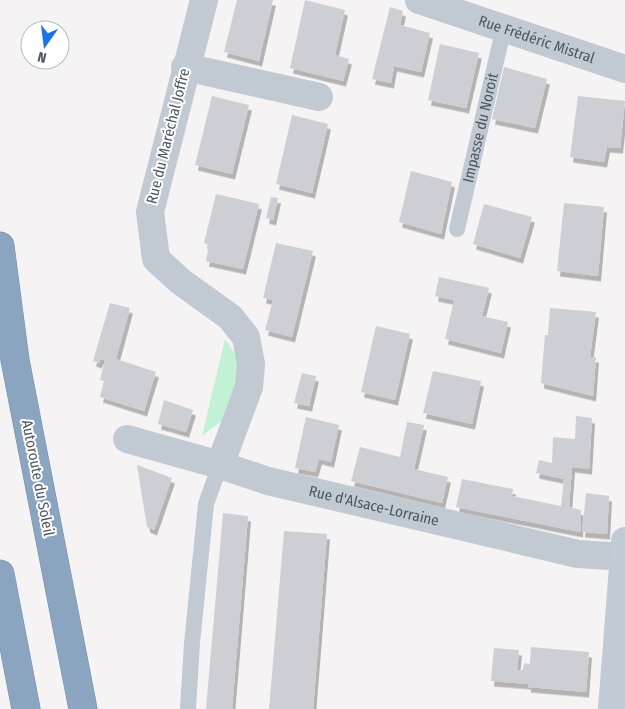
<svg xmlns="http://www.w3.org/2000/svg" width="625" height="709" font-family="'Fira Sans Condensed',sans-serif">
  <defs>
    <filter id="shadow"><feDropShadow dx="3" dy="5.5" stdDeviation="0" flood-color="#0004"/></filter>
  </defs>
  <rect width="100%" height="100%" fill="#f5f3f3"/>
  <path fill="#c3f1d5" d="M 225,339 L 237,357 L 240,372 L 234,398 L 223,420 L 202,436 Z"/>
  <path fill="#cdcfd5" filter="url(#shadow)" d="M 237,0 L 273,0 L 259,61 L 224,52 Z
    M 305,0 L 345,10 L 335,55 L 349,59 L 343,81 L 290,68 Z
    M 390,7 L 403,11 L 400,25 L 430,33 L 421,72 L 394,66 L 391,83 L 372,79 Z
    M 440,44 L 479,53 L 466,108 L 428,100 Z
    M 504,67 L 547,79 L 535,128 L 492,119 Z
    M 212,96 L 249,105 L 232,174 L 195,165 Z
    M 578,96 L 625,101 L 620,148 L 607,147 L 604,162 L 570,157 Z
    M 292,115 L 328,124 L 312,193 L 276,184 Z
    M 411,171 L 452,182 L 441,234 L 399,222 Z
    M 216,194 L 259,204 L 243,269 L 206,261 L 209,245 L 204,243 Z
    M 271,197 L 278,198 L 273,220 L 266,218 Z
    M 564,203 L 604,207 L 598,276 L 557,271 Z
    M 484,204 L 532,217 L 520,258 L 473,244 Z
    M 276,243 L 313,251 L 292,337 L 265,330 L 273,300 L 263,298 Z
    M 439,277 L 489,288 L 482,316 L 508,322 L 501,353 L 445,339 L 454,300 L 435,296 Z
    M 110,303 L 130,308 L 116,359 L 156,372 L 144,411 L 100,397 L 104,381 L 100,380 L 105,360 L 100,359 L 99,363 L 93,361 Z
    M 550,308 L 596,312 L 590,357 L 596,357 L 593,396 L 541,383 L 545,335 L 548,335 Z
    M 376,326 L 410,334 L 395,400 L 361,392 Z
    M 433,371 L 481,381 L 472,424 L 423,413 Z
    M 302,373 L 316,376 L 309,406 L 294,403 Z
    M 164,400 L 193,410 L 186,432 L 158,424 Z
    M 576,416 L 592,418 L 589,469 L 572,467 L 569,507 L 581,510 L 580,532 L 456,507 L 462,479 L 513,489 L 512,496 L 561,506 L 564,479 L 536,473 L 539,460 L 552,463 L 553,437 L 575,439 Z
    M 306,417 L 339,425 L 331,462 L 319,459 L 315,472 L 295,468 Z
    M 407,422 L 424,425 L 414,469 L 448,477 L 442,503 L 351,481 L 360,447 L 400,457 Z
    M 137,465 L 172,478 L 154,530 L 147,527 Z
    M 586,493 L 609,496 L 607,534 L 582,532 Z
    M 223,513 L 248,516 L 232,709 L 206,709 Z
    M 284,531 L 327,534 L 313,709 L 269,709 Z
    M 531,647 L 589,652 L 586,692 L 528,687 L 528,684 L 491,681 L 494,648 L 519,650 L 517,670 L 523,670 L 524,663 L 530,664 Z"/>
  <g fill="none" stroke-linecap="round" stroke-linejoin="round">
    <g stroke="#7690ad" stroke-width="29">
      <path id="highway" d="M 0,246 L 15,360 L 83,709
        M 0,574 L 26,709"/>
    </g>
    <g stroke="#c1cad2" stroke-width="16">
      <path id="s1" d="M 457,229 L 504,27"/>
      <path d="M 188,709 L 192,643 L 206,504 L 220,465"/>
    </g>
    <g stroke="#c1cad2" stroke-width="28">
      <path d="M 204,0 L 150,212 L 156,259 L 180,281 L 230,317 L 246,337 L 251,364 L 249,387 L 220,465"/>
      <path id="s2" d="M 419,0 L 625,69"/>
      <path d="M 185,67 L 319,97"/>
      <path id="s3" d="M 127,439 L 220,465 L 268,481 L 578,554 L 625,557"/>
    </g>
    <path stroke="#c1cbd6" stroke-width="28" d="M 612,709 L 625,541"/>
    <use href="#highway" stroke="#8ba5c1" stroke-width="28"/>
  </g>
  <g text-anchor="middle" stroke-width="4" stroke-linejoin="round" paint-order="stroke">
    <g font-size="15" fill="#4a5661" stroke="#fff">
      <text dy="5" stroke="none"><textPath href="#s2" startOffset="124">Rue Frédéric Mistral</textPath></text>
      <text dy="5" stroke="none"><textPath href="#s1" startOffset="104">Impasse du Noroit</textPath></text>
      <text transform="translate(168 136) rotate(-76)" y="5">Rue du Maréchal Joffre</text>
      <text transform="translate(38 478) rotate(79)" y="5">Autoroute du Soleil</text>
      <text dy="5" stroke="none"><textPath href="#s3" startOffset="256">Rue d'Alsace-Lorraine</textPath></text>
    </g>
  </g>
  <g transform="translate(45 45) rotate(194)"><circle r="24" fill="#ffffff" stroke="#b7bbc0"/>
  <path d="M0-4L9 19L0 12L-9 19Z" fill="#1a73e8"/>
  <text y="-8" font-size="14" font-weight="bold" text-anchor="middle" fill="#4a5661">N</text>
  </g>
</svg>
